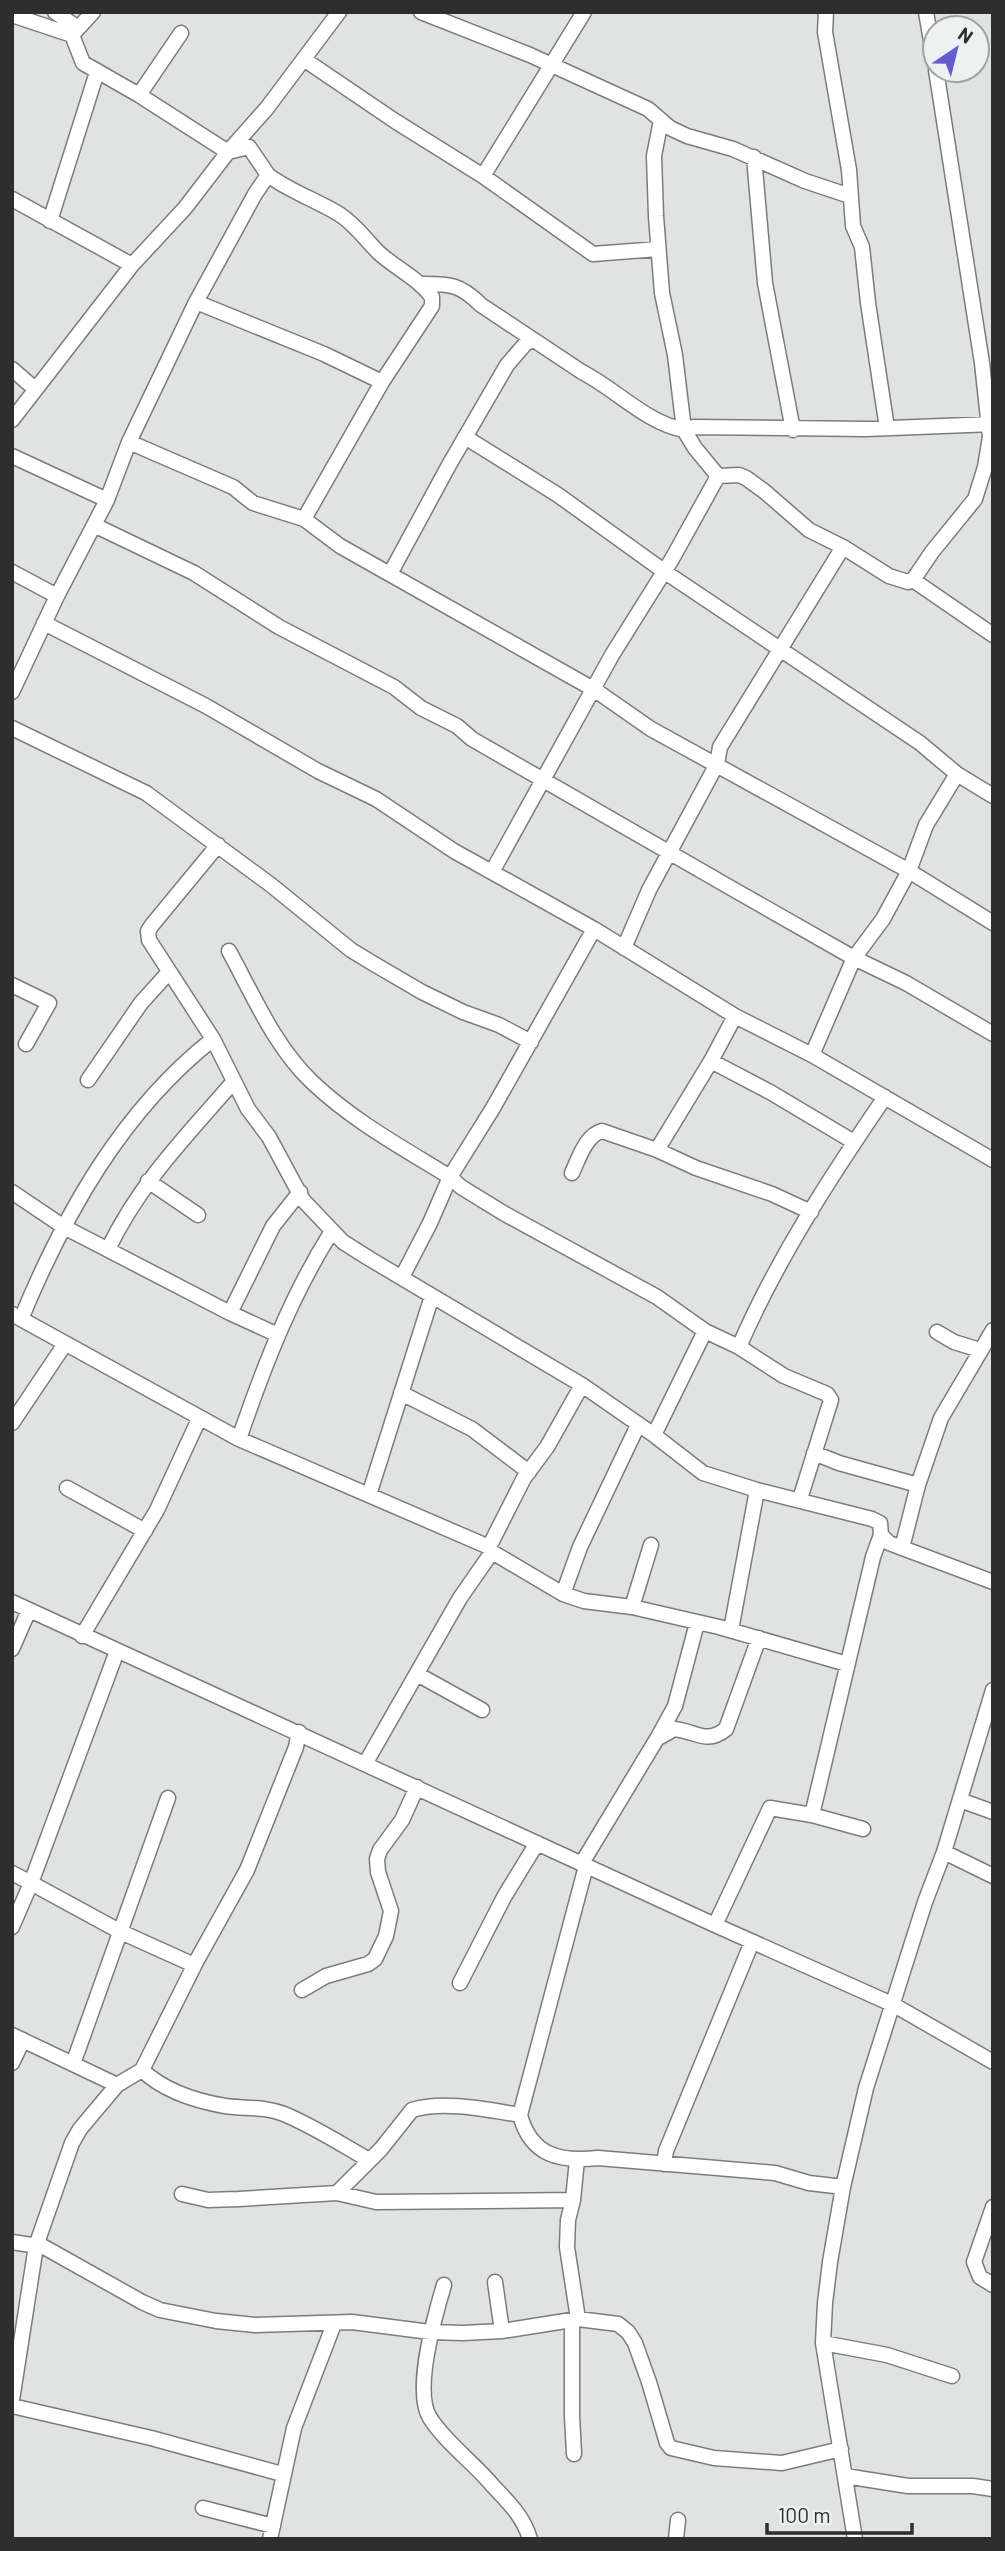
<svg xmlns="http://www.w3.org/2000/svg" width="1005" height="2551" font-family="Barlow,sans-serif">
  <rect width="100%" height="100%" fill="#e0e3e1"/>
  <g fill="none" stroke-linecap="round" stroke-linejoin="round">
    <g stroke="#7a7d7b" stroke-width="17">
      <path id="minor" d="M 55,12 L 78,28
        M 421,12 L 530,55 L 648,109 L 670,128 L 687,136 L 733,149 L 805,181 L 850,196
        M 826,12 L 825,32 L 849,170 L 853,226 L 862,247 L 868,303 L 887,428
        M 926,12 L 935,64
        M 12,15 L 72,35 L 83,63 L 139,95 L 228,152 L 249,147 L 268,175 L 255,194 L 196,302 L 129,442 L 107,500 L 57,596 L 12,692
        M 72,35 L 93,12
        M 305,60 L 395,121 L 483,176 L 593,254 L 658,249
        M 139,95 L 181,33
        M 661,120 L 654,156 L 656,216 L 662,293 L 675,355 L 684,430 L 694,427 L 866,429 L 993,424
        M 754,157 L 765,283 L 793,430
        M 268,175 C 289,191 316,200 339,214 C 355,224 365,239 378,252 C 395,268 418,278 432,297 L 432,306 L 382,382 L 304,519
        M 483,176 L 584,12
        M 12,199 L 132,265
        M 50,221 L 97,72
        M 420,284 C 449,284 459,283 481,305 L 582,372 C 617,390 645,422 684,430 L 695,448 L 718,476
        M 196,302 L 324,354 L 382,382
        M 12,369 L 35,389
        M 12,420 L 132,265 L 185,208 L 228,152 L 267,108 L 339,12
        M 465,437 L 558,495 L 665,572 L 920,743 L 957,774 L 993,796
        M 129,442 L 233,487 L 253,503 L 304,519 L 340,546 L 595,690 L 651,729 L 909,871 L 993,923
        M 12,456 L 107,500
        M 718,476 L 739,475 L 746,478 L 764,491 L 809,530 L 843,547 L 889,576 L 908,582 L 913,580 L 993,635
        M 94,525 L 194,573 L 279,627 L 394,687 L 421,708 L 457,726 L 472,739 L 738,892 L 854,958 L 906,983 L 993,1034
        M 12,572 L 57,596
        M 390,574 L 449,465 L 507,365 L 526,343 L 534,340
        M 913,580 L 932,552 L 975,499 L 985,467 L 990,437 L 982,363 L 936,70
        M 44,623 L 206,706 L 318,771 L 376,799 L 454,851 L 594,929 L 735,1016 L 812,1055 L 993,1160
        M 12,728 L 146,793 L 271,885 L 351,950 L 374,964 L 422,992 L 463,1012 L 499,1025 L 531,1042
        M 218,845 L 152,925 L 148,931 L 149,940 L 213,1039 L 248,1109 L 269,1137 L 303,1200 L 343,1242 L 370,1259 L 582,1385 L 654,1435 L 703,1473 L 757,1490 L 872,1519 L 880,1523 L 881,1535 L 889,1543 L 993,1582
        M 492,872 L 612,655 L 672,559 L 718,476
        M 624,948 L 649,890 L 717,764 L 720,747 L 843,547
        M 229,951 C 253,995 275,1047 312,1082 C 353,1121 403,1148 450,1177
        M 12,985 L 49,1003 L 26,1044
        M 812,1055 L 854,958 L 883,919 L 909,871 L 926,825 L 957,774
        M 711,1061 L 770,1092 L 854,1142
        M 88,1080 L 141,1003 L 169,972
        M 657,1150 L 711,1061 L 735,1016
        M 572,1173 C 579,1158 586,1135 602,1131 L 657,1150 L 696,1168 L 772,1194 L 811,1212
        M 450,1177 L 461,1187 L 505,1214 L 657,1297 L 705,1331 L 739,1347 L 784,1376 L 827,1394 L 831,1400 L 800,1499
        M 148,1181 L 198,1215
        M 12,1192 L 64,1227 L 230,1313 L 278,1335
        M 108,1249 C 142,1180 185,1138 234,1081
        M 402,1277 L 430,1223 L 450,1177 L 493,1108 L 594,929
        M 230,1313 L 273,1226 L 300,1192
        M 12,1314 L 239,1439 L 489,1547 L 492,1552 L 563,1594 L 584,1601 L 632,1607 L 719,1627 L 847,1664
        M 21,1319 C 65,1213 122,1111 213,1039
        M 937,1332 L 954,1342 L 980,1350
        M 739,1347 C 777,1259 831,1176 885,1097
        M 401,1393 L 472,1429 L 529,1472
        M 12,1423 L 65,1344
        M 654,1435 L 705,1331
        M 239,1439 C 264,1366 291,1296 332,1231
        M 814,1453 L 839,1463 L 918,1485
        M 67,1488 L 145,1531
        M 369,1495 L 432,1296
        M 489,1547 L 524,1478 L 547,1447 L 582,1385
        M 902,1548 L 918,1485 L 941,1418 L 993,1330
        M 563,1594 L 580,1547 L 638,1425
        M 12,1602 L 715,1925 L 894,2005 L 993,2062
        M 632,1607 L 651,1545
        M 731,1630 L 757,1490
        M 82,1636 L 157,1510 L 199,1419
        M 12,1649 L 29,1610
        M 117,1651 L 31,1883 L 121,1932 L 194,1965
        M 417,1674 L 482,1710
        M 660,1737 L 674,1729 C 696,1731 706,1745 726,1729 L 759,1638
        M 365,1764 L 460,1598 L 492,1552
        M 960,1800 L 993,1812
        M 812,1815 L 873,1557 L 881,1535
        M 944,1852 L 993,1876
        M 582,1863 L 658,1737 L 675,1706 L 697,1623
        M 586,1866 L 520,2115 C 531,2156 560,2162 598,2158 L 775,2173 L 809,2183 L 843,2187
        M 12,1873 L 31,1883 L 12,1927
        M 715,1925 L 770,1808 L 812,1815 L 863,1829
        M 460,1983 L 504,1897 L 537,1843
        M 302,1990 L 326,1976 L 368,1964 L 375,1959 L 386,1936 L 391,1911 L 378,1872 L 377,1859 L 380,1850 L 402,1820 L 417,1787
        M 12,2035 L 117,2085
        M 12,2063 L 23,2040
        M 73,2064 L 168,1798
        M 142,2070 C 164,2091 196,2101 225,2106 C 245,2109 264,2106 284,2114 C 313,2126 341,2144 369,2160
        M 577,2160 L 573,2200 L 568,2220 L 567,2247 L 578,2319
        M 664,2164 L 666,2151 L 752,1942
        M 337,2193 L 381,2149 L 412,2110 C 442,2100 489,2110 520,2115
        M 182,2194 L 208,2200 L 239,2199 L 337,2193 L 376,2202 L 573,2200
        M 993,2207 L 974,2262 L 980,2277 L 993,2285
        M 12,2242 L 44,2247 L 142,2302 L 160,2310 L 216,2321 L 255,2325 L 352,2322 L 430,2332 L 463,2333 L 502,2331 L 578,2319 L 618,2324 L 628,2332 L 635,2343 L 649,2382 L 667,2443 L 671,2448 L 714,2458 L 782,2463 L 841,2449
        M 495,2282 L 502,2331
        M 444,2285 C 435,2315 413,2391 430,2418 C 446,2443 474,2463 493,2486 C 509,2503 523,2516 530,2539
        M 572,2321 L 572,2416 L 574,2454
        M 823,2343 L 887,2355 L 952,2376
        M 12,2400 L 36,2246 L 72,2143 L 80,2129 L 117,2085 L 142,2070 L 197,1960 L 247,1870 L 296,1747 L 299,1732
        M 12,2406 L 151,2438 L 282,2474
        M 845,2476 L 908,2486 L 973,2486 L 993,2489
        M 203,2508 L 273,2526
        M 270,2539 L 294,2428 L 334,2324
        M 676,2539 L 678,2520
        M 855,2539 L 823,2343 L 825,2303 L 830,2262 L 843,2187 L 866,2088 L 925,1902 L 944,1852 L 993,1690"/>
    </g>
    <use href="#minor" stroke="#fff" stroke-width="14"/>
  </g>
  <rect width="1005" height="2551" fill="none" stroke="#2d2e2d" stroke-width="28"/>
  <g transform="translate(956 49) rotate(35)"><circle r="33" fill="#edf1ef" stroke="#a0a3a1" stroke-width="2"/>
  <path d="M0-5L12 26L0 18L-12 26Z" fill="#655bd5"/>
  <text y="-10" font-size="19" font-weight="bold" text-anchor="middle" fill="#2d2e2d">N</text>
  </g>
  <path d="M767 2523v10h145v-10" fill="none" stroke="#2d2e2d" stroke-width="3.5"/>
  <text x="778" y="2523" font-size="21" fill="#2d2e2d" stroke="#edf1ef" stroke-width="5" paint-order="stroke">100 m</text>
</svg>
